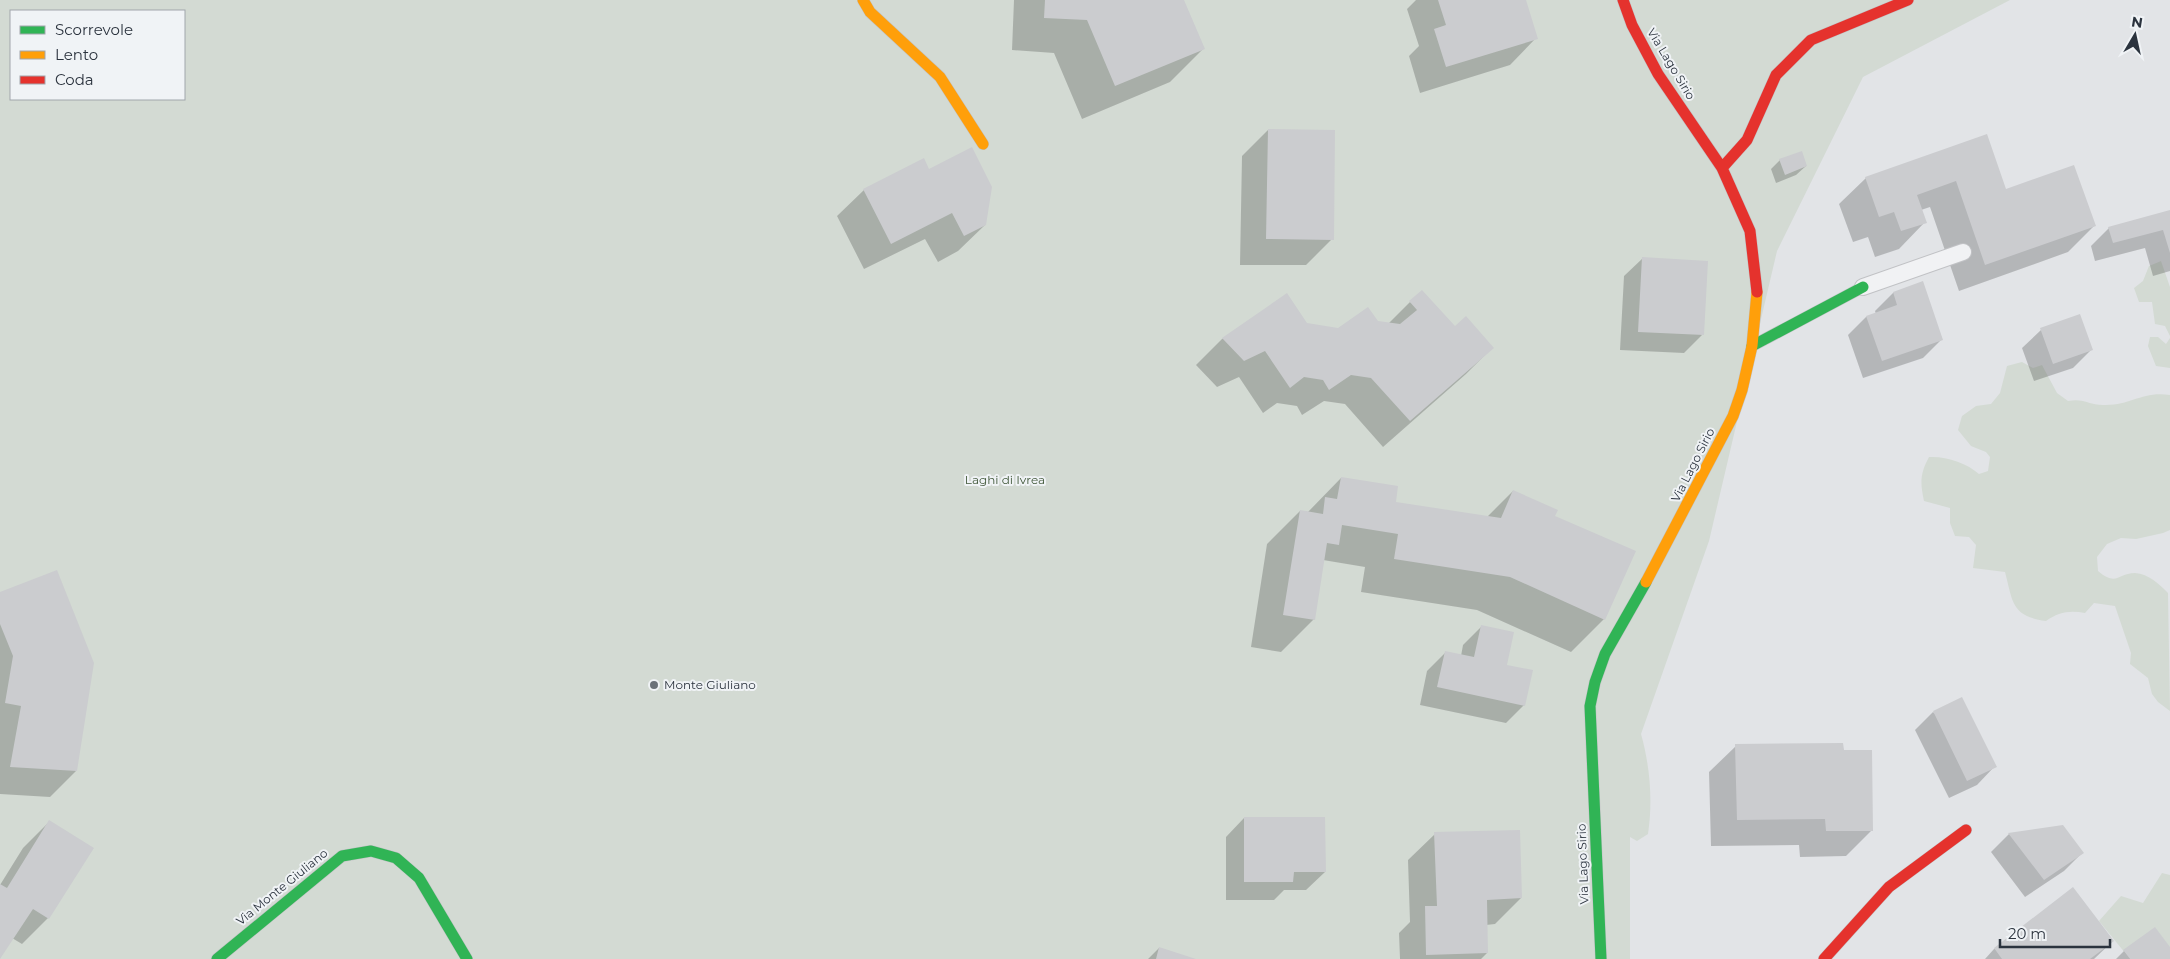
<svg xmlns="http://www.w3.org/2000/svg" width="2170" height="959" font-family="Montserrat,sans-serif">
  <rect width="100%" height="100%" fill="#e2e4e7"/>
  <path fill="#d3dad3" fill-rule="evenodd" d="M 0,0 L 2010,0 L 1863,77 L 1777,251 L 1709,541 L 1641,734 C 1650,766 1653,801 1648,834 L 1637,841 L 1630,837 L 1630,959 L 0,959 ZM 11,11 L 184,11 L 184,99 L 11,99 Z
    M 2161,261 L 2170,287 L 2170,336 L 2165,326 L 2155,324 L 2152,302 L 2139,302 L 2134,288 L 2143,281 L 2149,266 Z
    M 2150,337 L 2158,337 L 2166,344 L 2170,338 L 2170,368 L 2156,366 L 2148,346 Z
    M 2022,362 L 2033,368 L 2042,365 L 2057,393 L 2068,401 C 2086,398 2089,406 2106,405 C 2132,405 2142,391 2170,395 L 2170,530 L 2163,533 L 2136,539 L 2121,538 L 2107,544 L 2097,557 L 2098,571 C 2117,587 2118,573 2135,573 C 2149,574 2159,584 2168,593 L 2170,711 L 2158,702 L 2152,694 L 2148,678 L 2130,664 L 2131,653 L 2115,606 L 2094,603 L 2085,613 C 2070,610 2058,612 2046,621 C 2011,616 2013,602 2005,572 L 1973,568 L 1976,545 L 1969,537 L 1955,536 L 1950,523 L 1950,508 L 1924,501 C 1920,482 1920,474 1929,457 C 1946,456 1967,463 1979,474 L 1988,471 L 1990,457 L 1986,452 L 1971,446 L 1958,430 L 1962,416 L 1976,406 L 1991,404 L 2000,393 L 2007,366 Z
    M 2162,873 L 2170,875 L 2170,959 L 2130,959 L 2099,921 L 2121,896 L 2143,903 Z"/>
  <path fill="#0003" d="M 1014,0 L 1183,0 L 1203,49 L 1170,82 L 1082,119 L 1054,53 L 1012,50 Z
    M 1416,0 L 1524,0 L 1536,38 L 1510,65 L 1420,93 L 1409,56 L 1419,46 L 1407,9 Z
    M 1268,130 L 1332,239 L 1306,265 L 1240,265 L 1242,156 Z
    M 1986,136 L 2005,190 L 2094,226 L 2068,252 L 1959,291 L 1930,207 L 1921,210 L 1925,222 L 1899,249 L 1875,257 L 1868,237 L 1853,242 L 1839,204 L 1866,178 Z
    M 1780,160 L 1806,166 L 1796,175 L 1776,183 L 1771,169 Z
    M 928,170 L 985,225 L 958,251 L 938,262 L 925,239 L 864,269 L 837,216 L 864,190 Z
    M 2170,211 L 2170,271 L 2153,276 L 2145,248 L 2095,261 L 2091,246 L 2109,228 Z
    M 1643,258 L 1702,335 L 1684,353 L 1620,350 L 1624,276 Z
    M 1922,283 L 1942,339 L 1923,358 L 1863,378 L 1848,335 L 1866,317 L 1876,314 L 1875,311 L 1893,293 Z
    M 1286,295 L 1306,324 L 1338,329 L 1377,322 L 1388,324 L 1410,302 L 1492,348 L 1466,374 L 1383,447 L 1345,404 L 1324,401 L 1302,415 L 1297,406 L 1277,403 L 1263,413 L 1239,377 L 1217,387 L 1196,365 L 1222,339 Z
    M 2079,316 L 2091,350 L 2073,368 L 2034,381 L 2022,348 L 2041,330 Z
    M 1341,478 L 1395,503 L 1487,517 L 1513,491 L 1554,516 L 1604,619 L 1571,652 L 1477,610 L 1361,592 L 1365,567 L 1323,560 L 1314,619 L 1281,652 L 1251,647 L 1267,544 L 1300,511 L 1308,512 Z
    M 0,594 L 76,771 L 50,797 L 0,794 Z
    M 1481,627 L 1506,666 L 1524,705 L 1506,723 L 1420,705 L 1427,671 L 1445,653 L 1461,656 L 1463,645 Z
    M 1933,712 L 1995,766 L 1977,785 L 1949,798 L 1915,730 Z
    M 1736,746 L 1872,830 L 1846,856 L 1800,857 L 1799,845 L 1711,846 L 1709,772 Z
    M 1244,818 L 1325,872 L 1306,890 L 1284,890 L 1274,900 L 1226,900 L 1226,837 Z
    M 49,822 L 48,918 L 22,944 L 12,938 L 0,958 L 0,885 L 23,848 Z
    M 2063,826 L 2082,853 L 2064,871 L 2025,897 L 1991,852 L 2009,834 Z
    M 1435,834 L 1521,898 L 1495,924 L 1486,925 L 1487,953 L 1481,959 L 1400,959 L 1399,933 L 1410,922 L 1408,860 Z
    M 2072,889 L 2113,941 L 2094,959 L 1985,959 L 1994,949 Z
    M 1159,948 L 1193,959 L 1148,959 Z
    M 2170,949 L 2170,959 L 2116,959 L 2124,951 Z"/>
  <path fill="#cbcccf" d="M 1045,0 L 1184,0 L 1205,49 L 1115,86 L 1087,20 L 1044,18 Z
    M 1438,0 L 1526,0 L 1538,39 L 1446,67 L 1434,29 L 1446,25 Z
    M 1268,129 L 1335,130 L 1334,240 L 1266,239 Z
    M 1987,134 L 2006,189 L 2074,165 L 2096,226 L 1985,265 L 1956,181 L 1917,195 L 1927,223 L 1901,231 L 1894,212 L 1879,217 L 1865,177 Z
    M 972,147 L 992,187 L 986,225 L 964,236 L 952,213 L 891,244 L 863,189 L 924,158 L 929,169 Z
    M 1802,151 L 1807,166 L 1785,175 L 1779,159 Z
    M 2170,210 L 2170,253 L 2163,230 L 2113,243 L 2108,227 Z
    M 1642,257 L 1708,261 L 1704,335 L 1638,332 Z
    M 1923,281 L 1943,340 L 1882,361 L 1866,316 L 1897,305 L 1893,292 Z
    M 1422,290 L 1455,326 L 1466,316 L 1494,348 L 1410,421 L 1371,378 L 1351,375 L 1329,390 L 1323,380 L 1304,377 L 1290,388 L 1265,351 L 1244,361 L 1222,338 L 1287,293 L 1307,323 L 1338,328 L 1368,307 L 1378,321 L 1400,324 L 1417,310 L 1409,301 Z
    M 2080,314 L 2093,350 L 2053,364 L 2040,328 Z
    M 1341,477 L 1398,486 L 1396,502 L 1501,518 L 1513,490 L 1558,510 L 1555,516 L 1636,551 L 1605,620 L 1510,577 L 1394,559 L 1398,534 L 1342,525 L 1339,545 L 1327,543 L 1315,620 L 1283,615 L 1300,510 L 1323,514 L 1325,497 L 1337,499 Z
    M 57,570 L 94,663 L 77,771 L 10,767 L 21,706 L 5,703 L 13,656 L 0,624 L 0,592 Z
    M 1481,625 L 1514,632 L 1507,665 L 1533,670 L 1525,706 L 1437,687 L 1445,651 L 1474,657 Z
    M 1962,697 L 1997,767 L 1967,781 L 1933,711 Z
    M 1843,743 L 1844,750 L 1872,750 L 1873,831 L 1826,831 L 1825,819 L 1737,820 L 1735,744 Z
    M 1244,817 L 1325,817 L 1326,872 L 1294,872 L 1293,882 L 1244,882 Z
    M 49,820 L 94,848 L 49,919 L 33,909 L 0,959 L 0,884 L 7,888 Z
    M 2063,825 L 2084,853 L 2044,880 L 2008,833 Z
    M 1520,830 L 1522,898 L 1487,900 L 1488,953 L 1426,955 L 1425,906 L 1437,906 L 1434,832 Z
    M 2073,887 L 2114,941 L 2090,959 L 2002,959 L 1994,948 Z
    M 2155,927 L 2170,947 L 2170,959 L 2130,959 L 2123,950 Z
    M 1159,947 L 1196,959 L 1156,959 Z"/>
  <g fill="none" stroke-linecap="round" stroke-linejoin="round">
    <g stroke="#c1c2c5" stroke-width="18">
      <path id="lane" d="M 1863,287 L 1963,252"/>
    </g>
    <g stroke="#c1c2c5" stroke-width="12">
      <path id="fast" d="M 1752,346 L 1863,287
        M 217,959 L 342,856 L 371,851 L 396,858 L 419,878 L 467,959
        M 1601,959 L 1590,706 L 1595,682 L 1605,654 L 1646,582"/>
    </g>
    <g stroke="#c1c2c5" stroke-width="12">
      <path id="slow" d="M 863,0 L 870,12 L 940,77 L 983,144
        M 1646,582 L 1733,416 L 1742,390 L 1752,346 L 1757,292"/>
    </g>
    <g stroke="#c1c2c5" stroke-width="12">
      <path id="jam" d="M 1623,0 L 1632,25 L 1658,74 L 1722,168 L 1750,231 L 1757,292
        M 1722,168 L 1747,140 L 1776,75 L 1811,40 L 1908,0
        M 1824,959 L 1889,887 L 1966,830"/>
    </g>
    <use href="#lane" stroke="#f1f2f4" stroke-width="16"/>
    <use href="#fast" stroke="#30b455" stroke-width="11"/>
    <use href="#slow" stroke="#ff9f0a" stroke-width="11"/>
    <use href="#jam" stroke="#e5322d" stroke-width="11"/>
  </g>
  <circle fill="#6b7179" stroke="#f0f3f6" stroke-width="2" cx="654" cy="685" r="5"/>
  <g text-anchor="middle" stroke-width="4" stroke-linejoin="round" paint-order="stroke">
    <g font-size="12" fill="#2b333e" stroke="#f0f3f6">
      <text transform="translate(1671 64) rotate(59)" y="4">Via Lago Sirio</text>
      <text transform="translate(1693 465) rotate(-63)" y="4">Via Lago Sirio</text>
      <text transform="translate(1583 864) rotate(-92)" y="4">Via Lago Sirio</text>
      <text transform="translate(282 887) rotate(-39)" y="4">Via Monte Giuliano</text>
    </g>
    <g font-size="12" fill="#41583a" stroke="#f0f3f6">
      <text x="1005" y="484">Laghi di Ivrea</text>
    </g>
    <g font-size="12" fill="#2b333e" stroke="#f0f3f6" text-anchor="start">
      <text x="664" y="689">Monte Giuliano</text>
    </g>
  </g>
  <rect x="10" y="10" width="175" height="90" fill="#f0f3f6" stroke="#a1a6ac"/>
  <rect x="20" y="26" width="25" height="8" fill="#30b455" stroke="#a1a6ac"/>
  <text x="55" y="35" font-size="15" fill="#2b333e">Scorrevole</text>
  <rect x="20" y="51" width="25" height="8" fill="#ff9f0a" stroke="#a1a6ac"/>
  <text x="55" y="60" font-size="15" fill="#2b333e">Lento</text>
  <rect x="20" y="76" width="25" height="8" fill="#e5322d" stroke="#a1a6ac"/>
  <text x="55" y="85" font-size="15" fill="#2b333e">Coda</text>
  <g transform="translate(2135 35) rotate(9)" stroke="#f0f3f6" stroke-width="4" paint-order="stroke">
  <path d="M0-4L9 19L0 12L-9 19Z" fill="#2b333e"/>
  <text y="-8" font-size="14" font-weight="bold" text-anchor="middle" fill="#2b333e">N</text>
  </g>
  <path d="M2000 939v8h110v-8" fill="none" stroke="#2b333e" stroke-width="2.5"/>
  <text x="2008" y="939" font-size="15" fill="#2b333e" stroke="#f0f3f6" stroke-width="4" paint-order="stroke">20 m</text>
</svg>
